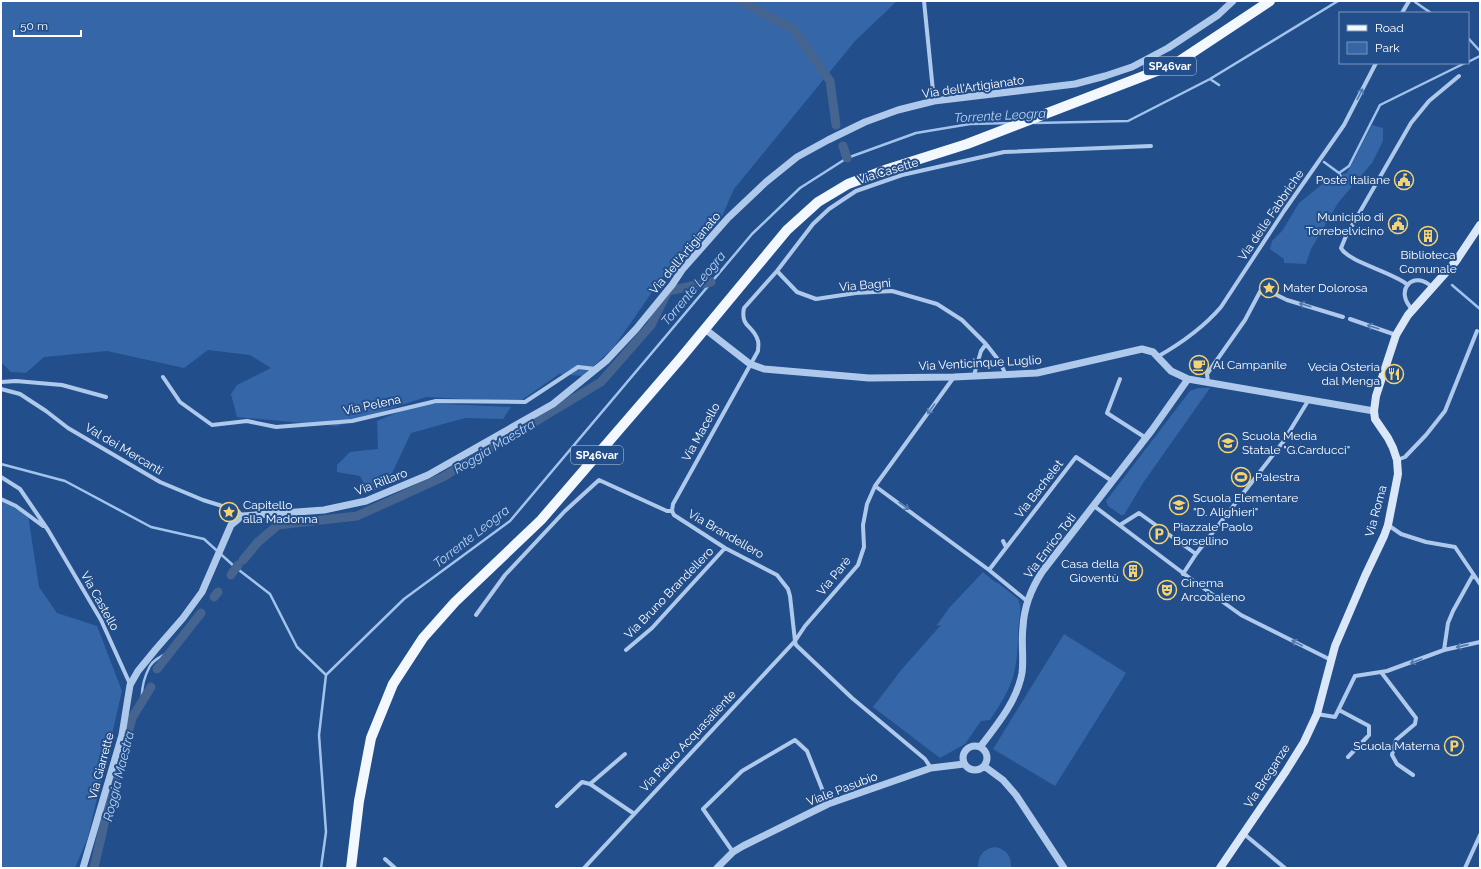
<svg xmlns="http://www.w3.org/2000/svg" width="1481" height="869" font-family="Raleway,sans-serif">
  <rect width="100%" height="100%" fill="#224e8b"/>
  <path fill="#3567a8" d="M 1,1 L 897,1 L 855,41 L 734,189 L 720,221 L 666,272 L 614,347 L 583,376 L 559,374 L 519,402 L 426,397 L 337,426 L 237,417 L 231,394 L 237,385 L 271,368 L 250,355 L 208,350 L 184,368 L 107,351 L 44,357 L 26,373 L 11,372 L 1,362 Z
    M 1372,125 L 1383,128 L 1383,141 L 1372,163 L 1338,203 L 1311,249 L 1306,264 L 1284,263 L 1284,259 L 1270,249 L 1272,241 L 1282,231 L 1299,203 L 1330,178 L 1347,173 Z
    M 1198,388 L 1210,388 L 1143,483 L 1124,515 L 1121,515 L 1108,506 L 1106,501 L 1190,391 Z
    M 420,403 L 511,407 L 503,419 L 465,418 L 411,433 L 386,486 L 377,490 L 368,491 L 360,476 L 337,472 L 337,465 L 350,452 L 378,449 L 377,421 Z
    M 1,500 L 28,515 L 39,587 L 57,613 L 97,626 L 122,691 L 88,837 L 75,868 L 1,868 Z
    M 983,572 L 995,582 L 998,583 L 1018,599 L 1020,605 C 1021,615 1018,625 1018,636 C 1017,676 1012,687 990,720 L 981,721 L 965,744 L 940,758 L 873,707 L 902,669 L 941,625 L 936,626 L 950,607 Z
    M 1064,634 L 1126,673 L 1055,786 L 993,749 Z
    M 995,847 C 1006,849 1012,856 1011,868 L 978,868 C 978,856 983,849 995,847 Z"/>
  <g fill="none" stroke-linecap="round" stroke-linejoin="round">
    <path stroke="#a2c3ec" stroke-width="2.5" d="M 1415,2 L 1431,13
      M 1468,38 L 1480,51
      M 1468,62 L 1480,56
      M 1210,79 L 1219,85
      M 1035,123 L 1128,121 L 1210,79 L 1338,1
      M 1324,162 L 1339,173 L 1341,177
      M 1339,173 L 1349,166 L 1380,105 L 1465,63
      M 1452,285 L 1480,309
      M 1,464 L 65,481 L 151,527 L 204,539 L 235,567 L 270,594 L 297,647 L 326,675
      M 142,703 C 141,691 144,677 150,666 C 154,659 163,655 170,652
      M 321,868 L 326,832 L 319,735 L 326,675 L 404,599 L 510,521 L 752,234 L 800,188 L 847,158 L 916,133 L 970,124 L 1010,123"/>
    <path stroke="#456490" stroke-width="9" d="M 741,1 L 793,29 L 830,81 L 836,125
      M 843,146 L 847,158
      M 243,560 L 258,542 L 278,525 L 357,516 L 443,477 L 601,382 L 651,325 L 668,291 L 711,282
      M 231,575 L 238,565
      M 214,597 L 218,592
      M 157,669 L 201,613
      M 94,868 L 108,807 L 132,718 L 151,687"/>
    <path stroke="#aec9eb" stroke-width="4" d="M 924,1 L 934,101
      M 1402,13 L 1409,1
      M 777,271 L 797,292 L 816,299 L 856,293 L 892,291 L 937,304 L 962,320 L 986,344 L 1000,362 L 1005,373
      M 1408,285 C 1393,272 1348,262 1341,248 L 1346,236 L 1411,123 L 1429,101 L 1459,76
      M 1413,310 C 1393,291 1413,269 1432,287
      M 1350,319 L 1396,335
      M 1157,357 C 1180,344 1203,328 1221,307 L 1284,211 L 1344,125 L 1376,63
      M 974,375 L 981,351 L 986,344
      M 163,377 L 180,402 L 212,425 L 247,421 L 276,427 L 352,421 L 436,401 L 525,402 L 578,367 L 596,369
      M 954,377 L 875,486 L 989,570 L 1027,601
      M 1120,379 L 1107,413 L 1146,438
      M 1,382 L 16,381 L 62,385 L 106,397
      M 1208,382 L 1207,374 L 1245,320 L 1262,288 L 1287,300 L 1343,317
      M 1,389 L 20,394 L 46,411 L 68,428 L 160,482 L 203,500 L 238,511 L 242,516
      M 1397,460 L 1405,457 L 1426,435 L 1445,411 L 1477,331
      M 1,477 L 20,489 L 48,530 L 101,620 L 130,684
      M 1,499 L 16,506 L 43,526
      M 1094,506 L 1191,579 L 1241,615 L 1331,660
      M 672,511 L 673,504 L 758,351 C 758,348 759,344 758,341 C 754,325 740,328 744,308 L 777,271 L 813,224 L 829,209 L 856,191 L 902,175 L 1004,152 L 1151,146
      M 1120,525 L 1139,513 L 1196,554
      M 1388,525 L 1401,534 L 1426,542 L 1455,547 L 1480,584
      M 1003,541 L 1006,547
      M 989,570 L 1076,457 L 1112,481
      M 1183,574 L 1196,554 L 1283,442 L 1308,401
      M 476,615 L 505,575 L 565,511 L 599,480 L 667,511 L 672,511 L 674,515 L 725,548 L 777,575 L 788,589 L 790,596 L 795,641 L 796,645 L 852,698 L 925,759 L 931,768
      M 626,650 L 652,628 L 725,548
      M 1444,650 L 1448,623 L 1453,611 L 1473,575
      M 1381,672 L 1416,718 L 1415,724 L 1396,740 L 1392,755 L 1397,764 L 1413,775
      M 1339,710 L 1369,726 L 1369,735 L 1348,757
      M 1317,714 L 1335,717 L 1355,676 L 1387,671 L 1444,650 L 1480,642
      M 625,754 L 590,784 L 633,813
      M 557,806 L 582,782 L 590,784
      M 1244,834 L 1285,868
      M 733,852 L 703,809 L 742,771 L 795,740 L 807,751 L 828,804
      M 385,859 L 395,868
      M 584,868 L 795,641 L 805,626 L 858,565 L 864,547 L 863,525 L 867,504 L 875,486
      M 1465,868 L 1480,835"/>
    <path stroke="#aec9eb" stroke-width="7" d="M 705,329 L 750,364 L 764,369 L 869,378 L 954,377 L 1037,373 L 1142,349 L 1153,352 L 1171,371 L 1188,379 L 1374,411
      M963 758a12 12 0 1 1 24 0a12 12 0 1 1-24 0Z
      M 980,747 C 997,725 1017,701 1022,673 C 1024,658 1021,642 1023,627 C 1024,606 1031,589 1042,572 L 1152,430 L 1188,379
      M 984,766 L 1003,780 L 1016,795 L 1064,868
      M 83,868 L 122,735 L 130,685 L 138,671 L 156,649 L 183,618 L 202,592 L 231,525 L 242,516 L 324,510 L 366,501 L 428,475 L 553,404 L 606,361 L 636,329 L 672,285 L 682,270 L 728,218 L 766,182 L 797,157 L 828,140 L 865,122 L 898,110 L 934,101 L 1075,84 L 1105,76 L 1132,67 L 1168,48 L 1218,15 L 1233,1
      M 717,868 L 733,852 L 743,846 L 828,804 L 931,768 L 964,764"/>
    <path stroke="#dae7f8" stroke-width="8" d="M 1220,868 L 1286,771 L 1304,742 L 1317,714 L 1335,646 L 1365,576 L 1384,536 L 1388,525 L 1398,474 L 1397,460 L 1393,448 L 1388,438 L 1375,419 L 1374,411 L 1376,396 L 1396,335 L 1408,315 L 1456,261 L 1480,225"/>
    <path stroke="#f3f7fe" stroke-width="10" d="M 351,868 L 359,801 L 371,738 L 393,684 L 423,638 L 455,602 L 541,520 L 680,359 L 787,230 L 818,202 L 848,184 L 888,169 L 967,144 L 1175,64 L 1270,1"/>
  </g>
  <defs><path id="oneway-shaft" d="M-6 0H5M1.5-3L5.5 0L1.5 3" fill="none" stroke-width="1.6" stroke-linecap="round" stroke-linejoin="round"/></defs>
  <g stroke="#5379ad">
    <use href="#oneway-shaft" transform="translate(1360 94) rotate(-63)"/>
    <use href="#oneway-shaft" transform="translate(1305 305) rotate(-163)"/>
    <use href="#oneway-shaft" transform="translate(1373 327) rotate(-162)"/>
    <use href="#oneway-shaft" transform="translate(931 409) rotate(126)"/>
    <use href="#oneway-shaft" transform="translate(904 506) rotate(36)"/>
    <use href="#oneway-shaft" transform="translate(1297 643) rotate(-153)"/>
    <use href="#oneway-shaft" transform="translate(1462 646) rotate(167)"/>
    <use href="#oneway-shaft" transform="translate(1416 661) rotate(160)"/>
  </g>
  <defs>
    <g id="civic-ring" transform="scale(1)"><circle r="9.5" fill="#224e8b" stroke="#f7d270" stroke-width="1.5"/><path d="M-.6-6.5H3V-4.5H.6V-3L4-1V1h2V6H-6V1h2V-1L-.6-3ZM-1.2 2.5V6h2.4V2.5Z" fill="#f7d270"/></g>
    <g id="building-ring" transform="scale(1)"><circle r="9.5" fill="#224e8b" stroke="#f7d270" stroke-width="1.5"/><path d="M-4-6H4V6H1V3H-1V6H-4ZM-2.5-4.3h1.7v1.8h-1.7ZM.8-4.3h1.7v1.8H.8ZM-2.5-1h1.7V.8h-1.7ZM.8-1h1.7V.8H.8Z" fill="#f7d270"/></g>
    <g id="sight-ring" transform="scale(1)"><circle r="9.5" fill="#224e8b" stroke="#f7d270" stroke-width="1.5"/><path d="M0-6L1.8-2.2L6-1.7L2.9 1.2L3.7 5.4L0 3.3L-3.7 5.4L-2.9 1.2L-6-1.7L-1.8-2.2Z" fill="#f7d270"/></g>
    <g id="cafe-ring" transform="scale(1)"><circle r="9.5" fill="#224e8b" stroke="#f7d270" stroke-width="1.5"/><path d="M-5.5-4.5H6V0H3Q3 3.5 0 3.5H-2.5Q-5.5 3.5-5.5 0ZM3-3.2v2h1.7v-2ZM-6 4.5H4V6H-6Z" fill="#f7d270"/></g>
    <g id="restaurant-ring" transform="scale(1)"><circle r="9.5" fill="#224e8b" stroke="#f7d270" stroke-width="1.5"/><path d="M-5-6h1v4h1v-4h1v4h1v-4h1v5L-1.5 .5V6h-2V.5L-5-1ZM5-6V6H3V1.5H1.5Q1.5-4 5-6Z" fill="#f7d270"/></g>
    <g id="school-ring" transform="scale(1)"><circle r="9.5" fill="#224e8b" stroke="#f7d270" stroke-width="1.5"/><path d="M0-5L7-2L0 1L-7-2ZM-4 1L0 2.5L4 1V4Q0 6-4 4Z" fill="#f7d270"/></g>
    <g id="stadium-ring" transform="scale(1)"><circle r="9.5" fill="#224e8b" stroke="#f7d270" stroke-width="1.5"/><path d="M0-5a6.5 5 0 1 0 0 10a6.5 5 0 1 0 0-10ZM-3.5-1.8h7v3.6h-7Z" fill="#f7d270"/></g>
    <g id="parking-ring" transform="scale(1)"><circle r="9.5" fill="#224e8b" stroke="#f7d270" stroke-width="1.5"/><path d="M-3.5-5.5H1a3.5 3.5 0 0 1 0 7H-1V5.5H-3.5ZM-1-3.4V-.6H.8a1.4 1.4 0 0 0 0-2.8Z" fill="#f7d270"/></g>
    <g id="theatre-ring" transform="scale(1)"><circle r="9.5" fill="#224e8b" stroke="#f7d270" stroke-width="1.5"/><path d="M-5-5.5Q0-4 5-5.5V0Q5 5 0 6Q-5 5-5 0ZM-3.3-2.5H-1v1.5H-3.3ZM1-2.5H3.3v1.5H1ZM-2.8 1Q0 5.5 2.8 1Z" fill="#f7d270"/></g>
  </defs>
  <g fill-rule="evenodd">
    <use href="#civic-ring" x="1404" y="180"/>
    <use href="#civic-ring" x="1398" y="224"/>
    <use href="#building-ring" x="1428" y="236"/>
    <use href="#sight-ring" x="1269" y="288"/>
    <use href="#cafe-ring" x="1199" y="365"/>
    <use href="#restaurant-ring" x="1394" y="374"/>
    <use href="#school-ring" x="1228" y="443"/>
    <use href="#stadium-ring" x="1241" y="477"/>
    <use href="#school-ring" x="1179" y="505"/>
    <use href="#sight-ring" x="229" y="512"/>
    <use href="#parking-ring" x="1159" y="534"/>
    <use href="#building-ring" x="1133" y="571"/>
    <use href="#theatre-ring" x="1167" y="590"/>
    <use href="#parking-ring" x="1454" y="746"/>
  </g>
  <g text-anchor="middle" stroke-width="4" stroke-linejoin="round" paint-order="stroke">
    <g fill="#224e8b" stroke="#bdcadc" stroke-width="1">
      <rect x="1144" y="57" width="52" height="18" rx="3"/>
      <rect x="571" y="446" width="52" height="18" rx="3"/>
    </g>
    <g font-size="11" font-weight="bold" fill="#fff">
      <text x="1170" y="70">SP46var</text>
      <text x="597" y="459">SP46var</text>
    </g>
    <g font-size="12" fill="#fff" stroke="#224e8b">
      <text transform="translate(973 87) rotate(-8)" y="4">Via dell'Artigianato</text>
      <text transform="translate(888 171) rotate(-17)" y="4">Via Casette</text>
      <text transform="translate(1271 215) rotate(-56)" y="4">Via delle Fabbriche</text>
      <text transform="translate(685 253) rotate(-50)" y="4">Via dell'Artigianato</text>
      <text transform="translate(865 285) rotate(-5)" y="4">Via Bagni</text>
      <text transform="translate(980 363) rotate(-3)" y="4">Via Venticinque Luglio</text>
      <text transform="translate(372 405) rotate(-12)" y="4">Via Pelena</text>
      <text transform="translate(701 432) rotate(-61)" y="4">Via Macello</text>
      <text transform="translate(124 449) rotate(31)" y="4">Val dei Mercanti</text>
      <text transform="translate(381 482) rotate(-21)" y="4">Via Rillaro</text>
      <text transform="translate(1039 489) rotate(-52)" y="4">Via Bachelet</text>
      <text transform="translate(1376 511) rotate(-75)" y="4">Via Roma</text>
      <text transform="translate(726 534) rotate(30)" y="4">Via Brandellero</text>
      <text transform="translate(1050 546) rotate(-53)" y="4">Via Enrico Toti</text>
      <text transform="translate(834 576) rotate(-51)" y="4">Via Parè</text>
      <text transform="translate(669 593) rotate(-46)" y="4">Via Bruno Brandellero</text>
      <text transform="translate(100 601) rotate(61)" y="4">Via Castello</text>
      <text transform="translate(688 741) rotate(-47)" y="4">Via Pietro Acquasaliente</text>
      <text transform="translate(101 766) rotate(-75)" y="4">Via Giarrette</text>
      <text transform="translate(1267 776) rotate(-57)" y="4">Via Breganze</text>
      <text transform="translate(842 789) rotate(-21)" y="4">Viale Pasubio</text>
    </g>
    <g font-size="12" fill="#fff" stroke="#224e8b" text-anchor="start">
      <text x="1390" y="184" text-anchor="end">Poste Italiane</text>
      <text x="1384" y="221" text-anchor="end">Municipio di<tspan x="1384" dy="14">Torrebelvicino</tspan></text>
      <text x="1428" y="259" text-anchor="middle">Biblioteca<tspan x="1428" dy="14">Comunale</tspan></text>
      <text x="1283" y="292">Mater Dolorosa</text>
      <text x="1213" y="369">Al Campanile</text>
      <text x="1380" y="371" text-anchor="end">Vecia Osteria<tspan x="1380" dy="14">dal Menga</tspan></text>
      <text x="1242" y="440">Scuola Media<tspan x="1242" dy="14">Statale "G.Carducci"</tspan></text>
      <text x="1255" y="481">Palestra</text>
      <text x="1193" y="502">Scuola Elementare<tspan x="1193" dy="14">"D. Alighieri"</tspan></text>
      <text x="243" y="509">Capitello<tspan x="243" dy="14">alla Madonna</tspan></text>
      <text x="1173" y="531">Piazzale Paolo<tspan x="1173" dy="14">Borsellino</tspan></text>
      <text x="1119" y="568" text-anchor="end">Casa della<tspan x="1119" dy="14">Gioventù</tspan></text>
      <text x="1181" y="587">Cinema<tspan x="1181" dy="14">Arcobaleno</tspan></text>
      <text x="1440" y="750" text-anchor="end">Scuola Materna</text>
    </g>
    <g font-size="13" font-style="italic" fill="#bad3f2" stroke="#224e8b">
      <text transform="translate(1000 115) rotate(-3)" y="5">Torrente Leogra</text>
      <text transform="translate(693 288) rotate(-50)" y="5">Torrente Leogra</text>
      <text transform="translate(494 446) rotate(-31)" y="5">Roggia Maestra</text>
      <text transform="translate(471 536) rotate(-38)" y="5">Torrente Leogra</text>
      <text transform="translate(118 776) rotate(-76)" y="5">Roggia Maestra</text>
    </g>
  </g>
  <rect width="1481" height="869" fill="none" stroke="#ffffff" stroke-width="4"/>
  <rect x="1339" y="12" width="130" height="52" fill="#224e8b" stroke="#7a95b9"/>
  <rect x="1347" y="25" width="20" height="6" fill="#f3f7fe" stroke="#7a95b9"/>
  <text x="1375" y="32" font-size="12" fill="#ffffff">Road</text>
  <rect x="1347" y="42" width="20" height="12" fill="#3567a8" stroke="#7a95b9"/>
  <text x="1375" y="52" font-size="12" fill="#ffffff">Park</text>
  <path d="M14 30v6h67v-6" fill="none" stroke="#ffffff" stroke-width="2"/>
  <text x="20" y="30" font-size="12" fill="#ffffff" stroke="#224e8b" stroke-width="3" paint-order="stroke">50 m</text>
</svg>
